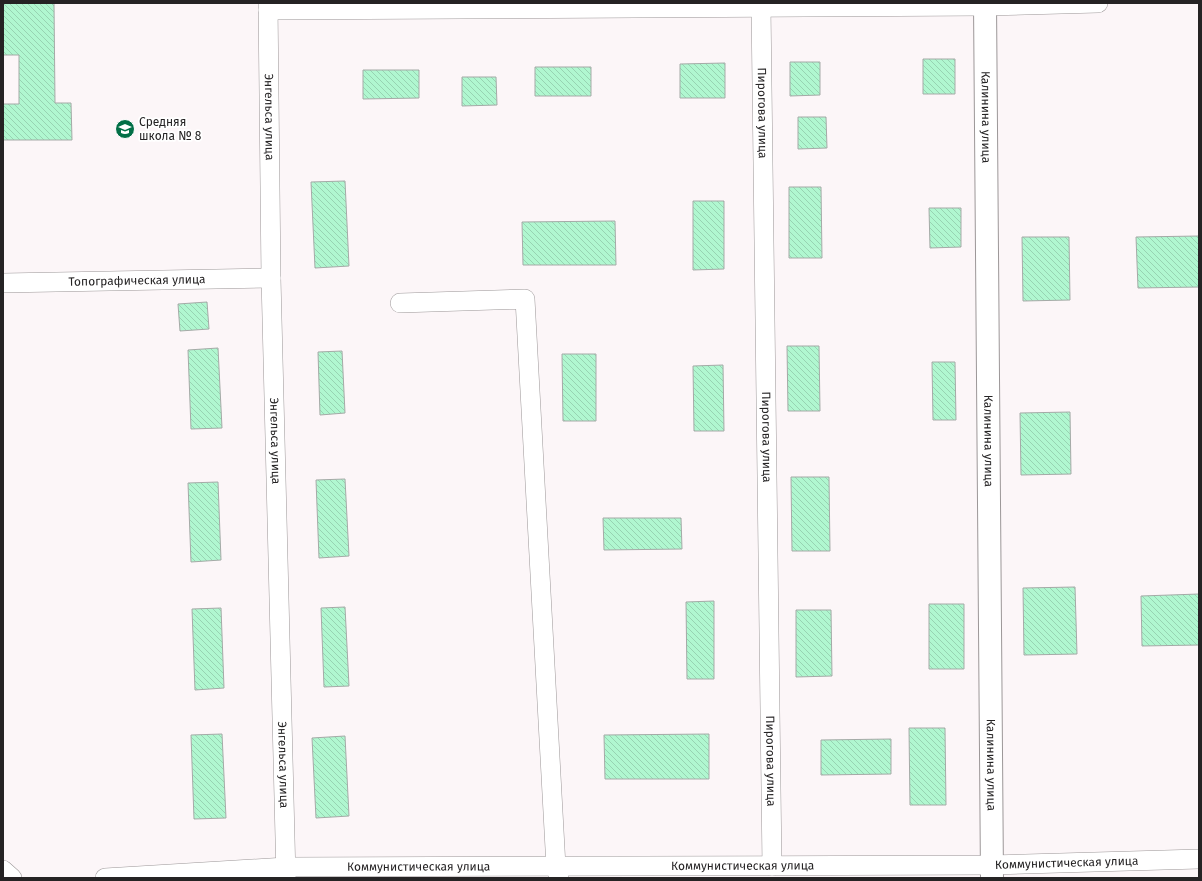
<svg xmlns="http://www.w3.org/2000/svg" width="1202" height="881" font-family="'Fira Sans',sans-serif">
  <defs>
    <pattern id="building-back-hatch" width="6" height="6" patternUnits="userSpaceOnUse"><rect width="6" height="6" fill="#b0f7d0"/><path d="M-1 5l2 2M0 0l6 6M5-1l2 2" fill="none" stroke="#97d3b2"/></pattern>
  </defs>
  <rect width="100%" height="100%" fill="#fcf6f8"/>
  <path fill="url(#building-back-hatch)" stroke="#a5aaa7" d="M 3,3 L 54,3 L 55,103 L 71,103 L 72,140 L 3,140 L 3,104 L 19,104 L 19,55 L 3,55 Z
    M 923,59 L 955,59 L 955,94 L 923,94 Z
    M 790,62 L 820,62 L 820,95 L 790,96 Z
    M 725,63 L 725,98 L 680,98 L 680,64 Z
    M 535,67 L 591,67 L 591,96 L 535,96 Z
    M 363,70 L 419,70 L 419,98 L 363,99 Z
    M 462,77 L 496,77 L 497,105 L 462,106 Z
    M 798,117 L 826,117 L 827,148 L 798,149 Z
    M 345,181 L 349,266 L 315,268 L 311,182 Z
    M 789,187 L 821,187 L 822,258 L 789,258 Z
    M 693,201 L 724,201 L 724,269 L 693,270 Z
    M 929,208 L 961,208 L 961,247 L 930,248 Z
    M 615,221 L 616,265 L 523,265 L 522,222 Z
    M 1199,236 L 1199,287 L 1138,288 L 1136,237 Z
    M 1022,237 L 1069,237 L 1070,300 L 1023,301 Z
    M 207,302 L 209,329 L 180,331 L 178,304 Z
    M 787,346 L 819,346 L 820,411 L 788,411 Z
    M 218,348 L 222,428 L 191,429 L 188,350 Z
    M 342,351 L 345,413 L 320,415 L 318,352 Z
    M 562,354 L 596,354 L 596,421 L 563,421 Z
    M 932,362 L 955,362 L 956,420 L 933,420 Z
    M 723,365 L 724,431 L 694,431 L 693,366 Z
    M 1070,412 L 1071,474 L 1021,475 L 1020,413 Z
    M 791,477 L 829,477 L 830,551 L 792,551 Z
    M 345,479 L 349,556 L 319,558 L 316,480 Z
    M 218,482 L 221,560 L 191,562 L 188,483 Z
    M 603,518 L 681,518 L 682,549 L 604,550 Z
    M 1075,587 L 1077,654 L 1024,655 L 1023,588 Z
    M 1199,594 L 1199,645 L 1142,646 L 1141,596 Z
    M 714,601 L 714,679 L 687,679 L 686,602 Z
    M 929,604 L 964,604 L 964,669 L 929,669 Z
    M 345,607 L 349,686 L 324,687 L 321,608 Z
    M 221,608 L 224,688 L 195,690 L 192,609 Z
    M 796,610 L 831,610 L 832,676 L 796,677 Z
    M 909,728 L 945,728 L 946,805 L 910,805 Z
    M 222,734 L 226,818 L 194,819 L 191,735 Z
    M 709,734 L 709,779 L 605,779 L 604,735 Z
    M 345,736 L 349,816 L 316,818 L 312,738 Z
    M 891,739 L 891,774 L 821,775 L 821,740 Z"/>
  <g fill="none" stroke-linecap="round" stroke-linejoin="round">
    <g stroke="#9c9798" stroke-width="20">
      <g id="street">
        <path id="s1" d="M 268,3 L 271,278 L 286,878"/>
        <path id="s2" d="M 761,7 L 772,866"/>
        <path d="M 268,10 L 985,6 L 1098,3"/>
        <path id="s3" d="M 3,283 L 271,278"/>
        <path d="M 400,303 L 525,299 L 556,867 L 559,878"/>
        <path d="M 3,870 L 12,878"/>
        <path id="s4" d="M 105,878 L 286,867 L 992,865 L 1199,859"/>
      </g>
    </g>
    <g stroke="#9c9798" stroke-width="24">
      <g id="secondary">
        <path id="s5" d="M 985,3 L 992,878"/>
      </g>
    </g>
    <use href="#street" stroke="#fff" stroke-width="19"/>
    <use href="#secondary" stroke="#fff" stroke-width="22"/>
  </g>
  <defs>
    <g id="school-disc" transform="scale(1)"><circle r="9.5" fill="#026f47" stroke="#fff"/><path d="M0-5L7-2L0 1L-7-2ZM-4 1L0 2.5L4 1V4Q0 6-4 4Z" fill="#fff"/></g>
  </defs>
  <g fill-rule="evenodd">
    <use href="#school-disc" x="125" y="129"/>
  </g>
  <g text-anchor="middle" stroke-width="3.5" stroke-linejoin="round" paint-order="stroke">
    <g font-size="12" fill="#252324" stroke="#fff">
      <text dy="4" stroke="none"><textPath href="#s2" startOffset="106">Пирогова улица</textPath></text>
      <text dy="4" stroke="none"><textPath href="#s1" startOffset="114">Энгельса улица</textPath></text>
      <text dy="4" stroke="none"><textPath href="#s5" startOffset="114">Калинина улица</textPath></text>
      <text dy="4" stroke="none"><textPath href="#s3" startOffset="134">Топографическая улица</textPath></text>
      <text dy="4" stroke="none"><textPath href="#s2" startOffset="430">Пирогова улица</textPath></text>
      <text dy="4" stroke="none"><textPath href="#s1" startOffset="438">Энгельса улица</textPath></text>
      <text dy="4" stroke="none"><textPath href="#s5" startOffset="438">Калинина улица</textPath></text>
      <text dy="4" stroke="none"><textPath href="#s2" startOffset="754">Пирогова улица</textPath></text>
      <text dy="4" stroke="none"><textPath href="#s1" startOffset="762">Энгельса улица</textPath></text>
      <text dy="4" stroke="none"><textPath href="#s5" startOffset="762">Калинина улица</textPath></text>
      <text dy="4" stroke="none"><textPath href="#s4" startOffset="962">Коммунистическая улица</textPath></text>
      <text dy="4" stroke="none"><textPath href="#s4" startOffset="638">Коммунистическая улица</textPath></text>
      <text dy="4" stroke="none"><textPath href="#s4" startOffset="314">Коммунистическая улица</textPath></text>
    </g>
    <g font-size="12" fill="#252324" stroke="#fff" text-anchor="start">
      <text x="139" y="126">Средняя<tspan x="139" dy="14">школа № 8</tspan></text>
    </g>
  </g>
  <rect width="1202" height="881" fill="none" stroke="#252324" stroke-width="8"/>
</svg>
